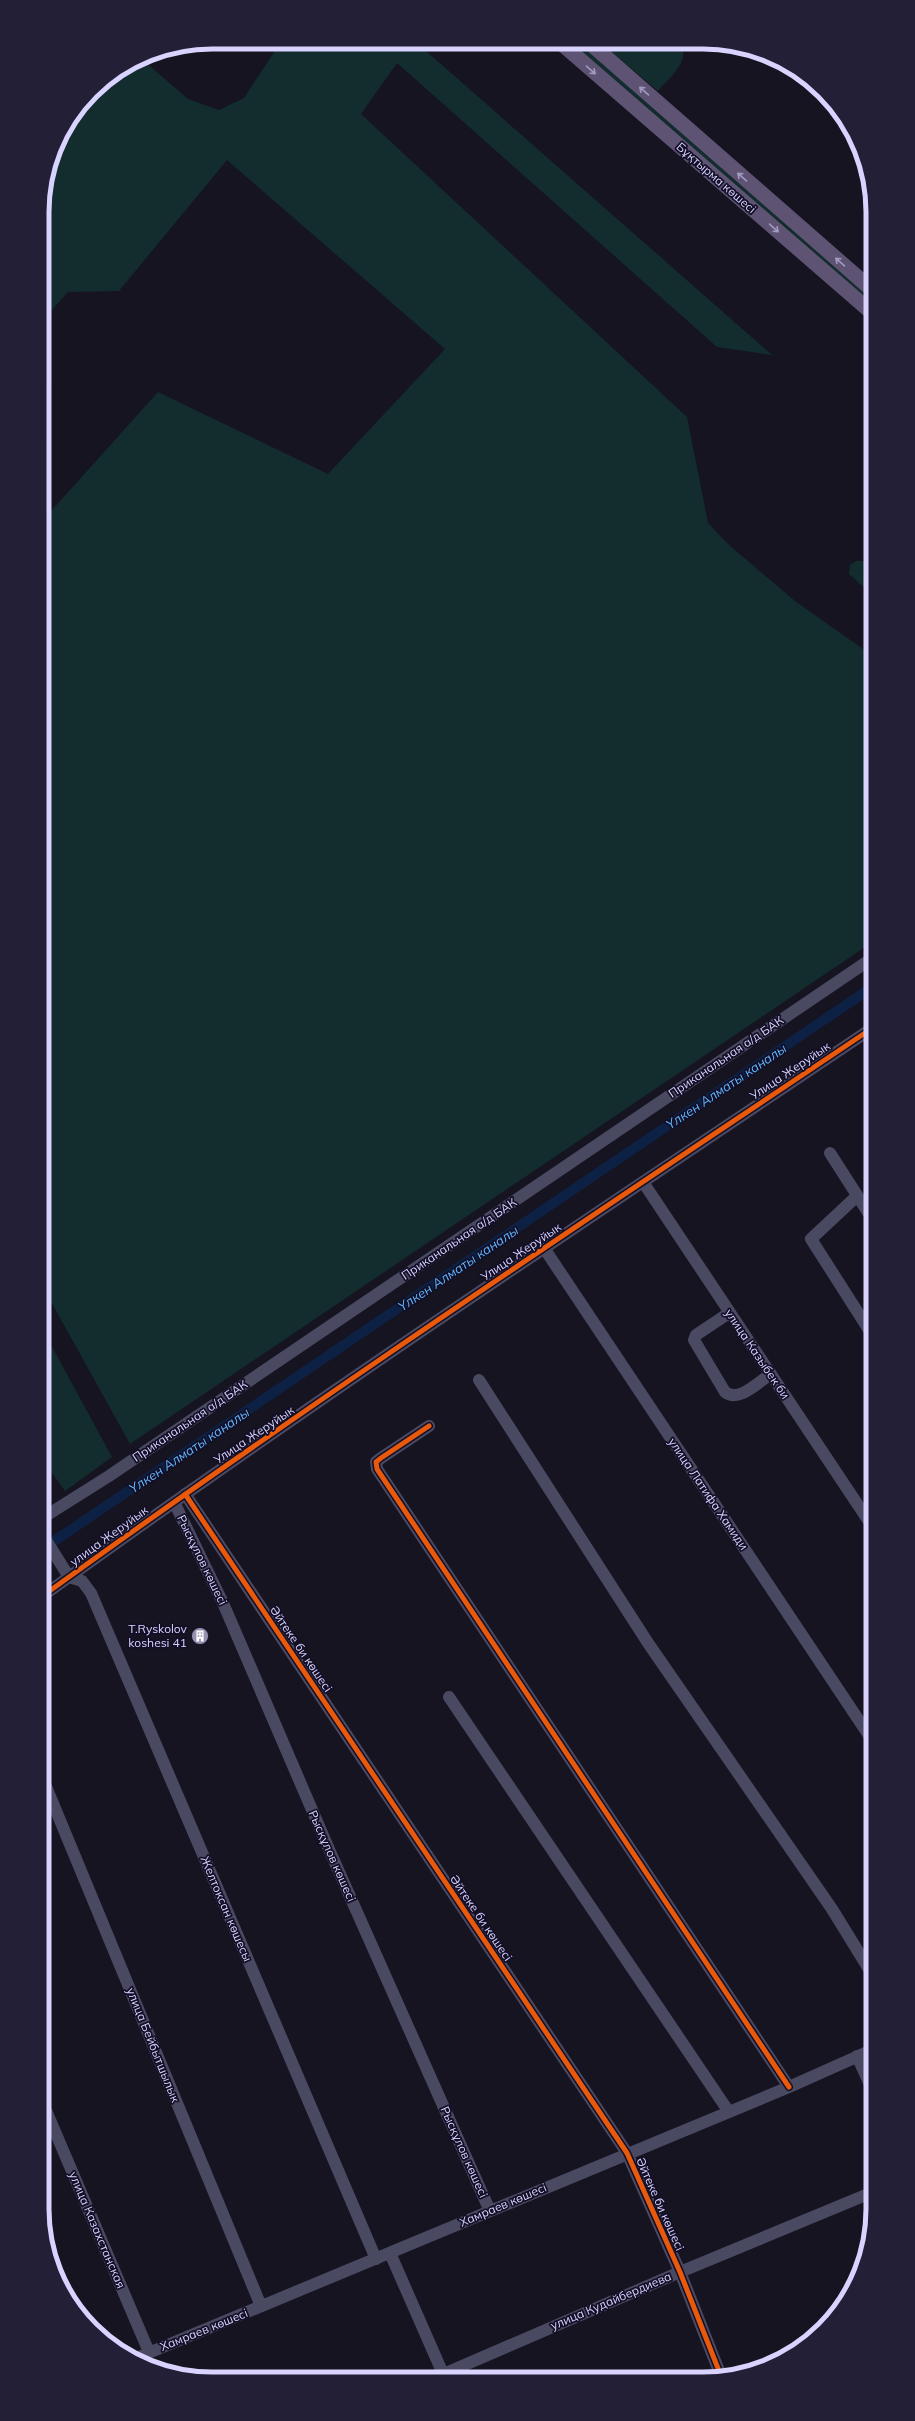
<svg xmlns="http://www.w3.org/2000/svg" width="915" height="2421" font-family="Mulish,sans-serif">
  <rect width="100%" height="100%" fill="#161421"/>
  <path fill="#132c2d" d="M 275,42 L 417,43 L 772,355 L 717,347 L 397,63 L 361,114 L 687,417 L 708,523 L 728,544 L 795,601 L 870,654 L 871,943 L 130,1444 L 44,1289 L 43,520 L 158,392 L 328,474 L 445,349 L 227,160 L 119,291 L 68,292 L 43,320 L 42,201 L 59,137 L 100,84 L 142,59 L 188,99 L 219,110 L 244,98 L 276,49 Z
    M 571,44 L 581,44 L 870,297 L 870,305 Z
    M 602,44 L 681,45 C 690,62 669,78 658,91 Z
    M 856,561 L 864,561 L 870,567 L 870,593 L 849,574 L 850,565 Z
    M 44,1332 L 112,1457 L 65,1491 L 44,1462 Z"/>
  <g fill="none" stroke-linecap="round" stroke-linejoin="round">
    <path stroke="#0d2144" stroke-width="10" d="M 44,1548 L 871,988"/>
    <path stroke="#4a4962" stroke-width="12" d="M 830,1153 L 871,1217
      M 643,1182 L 872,1526
      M 857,1196 L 811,1239 L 871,1333
      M 544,1248 L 872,1740
      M 729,1313 L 696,1335 L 694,1340 L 725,1392 C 739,1403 758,1382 771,1374
      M 479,1380 L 648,1643 L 832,1909 L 872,1974
      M 429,1426 L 381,1458 L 376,1462 L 377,1469 L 789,2087
      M 185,1494 L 627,2153 L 680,2272 L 721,2376
      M 174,1502 L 223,1603 L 328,1847 L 490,2211
      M 44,1517 L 109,1476 L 871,959
      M 44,1537 L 69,1577 L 82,1581 L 91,1593 L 376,2259
      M 44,1595 C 315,1399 594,1215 871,1029
      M 449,1697 L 729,2112
      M 45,1784 L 261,2306
      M 857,2056 L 872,2089
      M 45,2108 L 149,2352
      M 390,2253 L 444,2376
      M 134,2359 L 789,2087 L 872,2050
      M 439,2376 L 680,2272 L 873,2192"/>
    <path stroke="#5e5373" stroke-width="15" d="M 562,44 L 870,311
      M 591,44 L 870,288"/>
    <g stroke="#130f26" stroke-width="8">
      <path id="cycleway" d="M 429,1426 L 381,1458 L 376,1462 L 377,1469 L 789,2087
        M 185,1494 L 627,2153 L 680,2272 L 721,2376
        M 44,1595 C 315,1399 594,1215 871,1029"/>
    </g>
    <use href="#cycleway" stroke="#e8590c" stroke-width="5"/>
  </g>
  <defs><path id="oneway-shaft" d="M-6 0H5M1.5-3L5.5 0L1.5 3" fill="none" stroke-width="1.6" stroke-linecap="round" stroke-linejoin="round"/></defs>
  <g stroke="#a29ac0">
    <use href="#oneway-shaft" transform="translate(591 70) rotate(41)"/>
    <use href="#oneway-shaft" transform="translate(644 91) rotate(-139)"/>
    <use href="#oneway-shaft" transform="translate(742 177) rotate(-139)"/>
    <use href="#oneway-shaft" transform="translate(774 228) rotate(41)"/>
    <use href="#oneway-shaft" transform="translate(840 262) rotate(-139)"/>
  </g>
  <defs>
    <g id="building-disc" transform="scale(0.9)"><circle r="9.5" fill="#9591b1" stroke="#130f26"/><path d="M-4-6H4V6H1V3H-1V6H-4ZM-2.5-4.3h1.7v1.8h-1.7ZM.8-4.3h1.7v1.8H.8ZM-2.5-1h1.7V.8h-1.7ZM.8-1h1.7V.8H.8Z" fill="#fff"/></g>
  </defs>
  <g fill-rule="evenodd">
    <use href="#building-disc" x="200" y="1636"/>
  </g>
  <g text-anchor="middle" stroke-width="3.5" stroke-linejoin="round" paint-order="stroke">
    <g font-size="12" fill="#d9d4ff" stroke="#130f26">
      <text transform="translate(716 178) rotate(41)" y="4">Бұқтырма көшесі</text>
      <text transform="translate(726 1057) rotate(-34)" y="4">Приканальная а/д БАК</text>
      <text transform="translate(790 1071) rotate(-34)" y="4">Улица Жеруйык</text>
      <text transform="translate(459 1239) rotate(-34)" y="4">Приканальная а/д БАК</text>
      <text transform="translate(521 1252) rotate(-34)" y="4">Улица Жеруйык</text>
      <text transform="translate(757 1354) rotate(56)" y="4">улица Казыбек би</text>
      <text transform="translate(190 1421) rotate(-34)" y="4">Приканальная а/д БАК</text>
      <text transform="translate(254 1435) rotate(-34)" y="4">Улица Жеруйык</text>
      <text transform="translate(708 1494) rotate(56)" y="4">улица Латифа Хамиди</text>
      <text transform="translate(109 1536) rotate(-36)" y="4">улица Жеруйык</text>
      <text transform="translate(202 1560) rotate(64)" y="4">Рысқұлов көшесі</text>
      <text transform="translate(301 1649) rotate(56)" y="4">Әйтеке би көшесі</text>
      <text transform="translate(332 1856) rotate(66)" y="4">Рысқұлов көшесі</text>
      <text transform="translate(226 1909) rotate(67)" y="4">Желтоксан көшесы</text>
      <text transform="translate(481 1918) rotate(56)" y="4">Әйтеке би көшесі</text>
      <text transform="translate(153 2045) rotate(68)" y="4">улица Бейбытшылык</text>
      <text transform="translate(464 2152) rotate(66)" y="4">Рысқұлов көшесі</text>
      <text transform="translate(660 2204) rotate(66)" y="4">Әйтеке би көшесі</text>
      <text transform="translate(503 2205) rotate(-23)" y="4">Хамраев көшесі</text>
      <text transform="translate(97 2230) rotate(67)" y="4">улица Казахстанская</text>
      <text transform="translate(611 2301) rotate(-23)" y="4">улица Кудайбердиева</text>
      <text transform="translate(204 2330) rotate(-22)" y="4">Хамраев көшесі</text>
    </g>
    <g font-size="12" fill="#d9d4ff" stroke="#130f26" text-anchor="end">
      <text x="187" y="1633">T.Ryskolov<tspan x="187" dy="14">koshesi 41</tspan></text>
    </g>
    <g font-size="13" font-style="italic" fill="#62b6ff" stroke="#130f26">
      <text transform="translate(726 1086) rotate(-34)" y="5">Үлкен Алматы каналы</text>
      <text transform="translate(458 1268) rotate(-34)" y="5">Үлкен Алматы каналы</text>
      <text transform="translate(189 1450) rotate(-34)" y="5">Үлкен Алматы каналы</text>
    </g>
  </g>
  <path d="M0 0H915V2421H0ZM212 49H703A163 163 0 0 1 866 212V2209A163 163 0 0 1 703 2372H212A163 163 0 0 1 49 2209V212A163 163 0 0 1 212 49Z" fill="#231f37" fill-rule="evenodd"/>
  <path fill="none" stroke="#d9d4ff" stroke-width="5" d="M212 49H703A163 163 0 0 1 866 212V2209A163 163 0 0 1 703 2372H212A163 163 0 0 1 49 2209V212A163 163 0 0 1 212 49Z"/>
</svg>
